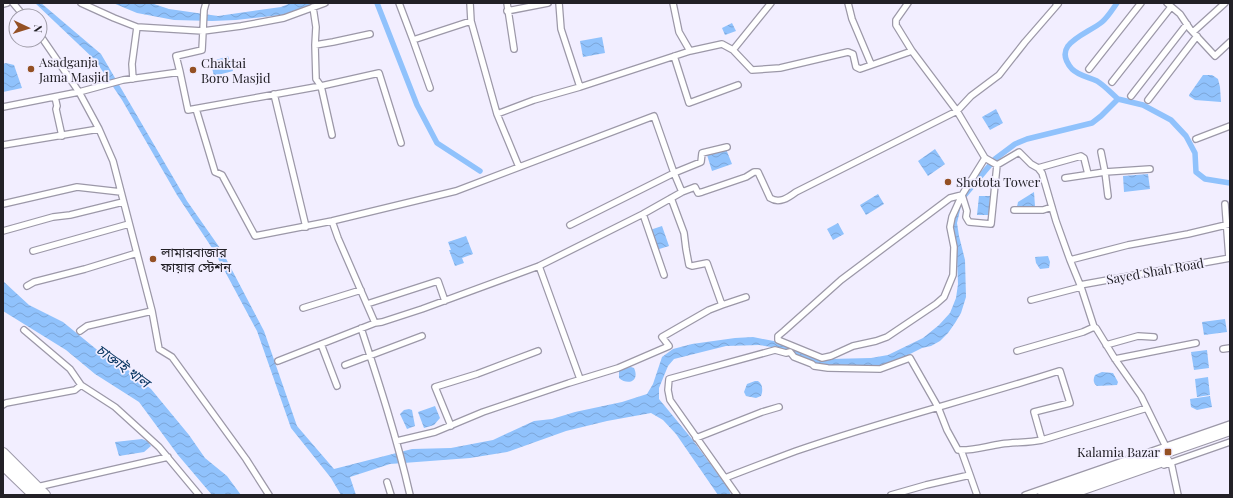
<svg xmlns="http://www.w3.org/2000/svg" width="1233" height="498" font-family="'Playfair Display','Noto Sans Bengali',serif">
  <defs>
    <pattern id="water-waves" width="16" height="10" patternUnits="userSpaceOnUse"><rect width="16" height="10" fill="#90c2fc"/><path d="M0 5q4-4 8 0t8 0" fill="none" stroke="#7ca6d8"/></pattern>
  </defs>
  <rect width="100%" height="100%" fill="#f2eeff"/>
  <path fill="url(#water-waves)" d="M 35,3 L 41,3 L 101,54 L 187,201 L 222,251 L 264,331 L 297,426 L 334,469 L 412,449 L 451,448 L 493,440 L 534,421 L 552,419 L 575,412 L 622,402 L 647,394 L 653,384 L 662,357 L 673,349 L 692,344 L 735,338 L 753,337 L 784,343 L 829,359 L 871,358 L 888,355 L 923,338 L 939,325 L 950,313 L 956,298 L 958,284 L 957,259 L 953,234 L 953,220 L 962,202 L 957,223 L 959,236 L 965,260 L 966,297 L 961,313 L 955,323 L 948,333 L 940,341 L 931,346 L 922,348 L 898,360 L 880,365 L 872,366 L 820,366 L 777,348 L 759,345 L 726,346 L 674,359 L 668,366 L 659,388 L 659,399 L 692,439 L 728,488 L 731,495 L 718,495 L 676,434 L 663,420 L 651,413 L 607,421 L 566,431 L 507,452 L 470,458 L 390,464 L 350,477 L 356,495 L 341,495 L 331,478 L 291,428 L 257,331 L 214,251 L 177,195 L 122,100 L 95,60 Z
    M 113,3 L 151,3 L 169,9 L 218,16 L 281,7 L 291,3 L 317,3 L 290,14 L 236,20 L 212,21 L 174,20 L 137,13 Z
    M 732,23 L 736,31 L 725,35 L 722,28 Z
    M 602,37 L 605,53 L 583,57 L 580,41 Z
    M 228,56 L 233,71 L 214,76 L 212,68 L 213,61 Z
    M 6,63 L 14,65 L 22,88 L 3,92 L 3,64 Z
    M 1203,75 L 1212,75 L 1218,79 L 1220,87 L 1221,102 L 1195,100 L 1189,96 L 1189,95 Z
    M 996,109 L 1003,123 L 990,130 L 982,117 Z
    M 726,149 L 732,164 L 712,171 L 707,155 Z
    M 935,149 L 945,164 L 928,176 L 918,161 Z
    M 1148,174 L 1150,189 L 1124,192 L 1123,176 Z
    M 1034,192 L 1035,206 L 1033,209 L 1018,208 L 1017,207 L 1018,202 Z
    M 878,194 L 884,204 L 866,215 L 860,205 Z
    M 979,196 L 990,196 L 989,215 L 977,215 Z
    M 838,223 L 844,234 L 833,240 L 827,229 Z
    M 662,226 L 669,246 L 656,250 L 650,230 Z
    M 466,236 L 473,254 L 462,258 L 464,263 L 455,266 L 449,250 L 451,250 L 448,242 Z
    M 1048,256 L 1050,262 L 1049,268 L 1040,269 L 1036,263 L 1035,257 Z
    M 3,281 L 29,305 L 63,322 L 101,353 L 122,365 L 151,389 L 189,435 L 205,458 L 227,476 L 241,495 L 212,495 L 178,455 L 139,402 L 95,374 L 66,350 L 3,311 Z
    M 1225,319 L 1227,332 L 1204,335 L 1202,322 Z
    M 1207,350 L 1209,368 L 1194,370 L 1191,352 Z
    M 631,367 L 634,368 C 640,381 628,386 619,378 L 619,371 L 625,368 Z
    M 1102,372 L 1113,373 L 1118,382 L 1117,385 L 1097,386 C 1093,383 1093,379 1095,375 Z
    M 1208,377 L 1210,395 L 1197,397 L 1195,379 Z
    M 755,381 L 758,381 C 763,384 763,391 761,396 L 756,398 L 746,396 L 744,392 L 747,384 Z
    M 1210,396 L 1212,407 L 1197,410 L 1191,407 L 1190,399 Z
    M 435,406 L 440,418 L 434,425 L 424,428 L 418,412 Z
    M 409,409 L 412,410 L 415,426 L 407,429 L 400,414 L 404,410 Z
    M 142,439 L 147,441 L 151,446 L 144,452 L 119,456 L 115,442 Z"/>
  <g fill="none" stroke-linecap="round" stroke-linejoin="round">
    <path stroke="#90c2fc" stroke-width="5.5" d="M 377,3 L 417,105 L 437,143 L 480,171
      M 1117,3 C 1112,10 1108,17 1102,22 C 1086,35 1050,44 1072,69 C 1079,76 1089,77 1097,81 C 1105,86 1111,93 1118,99
      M 1118,99 L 1143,105 L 1171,120 L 1186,136 L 1195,153 L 1196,172 L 1205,179 L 1230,183
      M 964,196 L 995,159 L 1015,144 L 1027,139 L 1092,123 L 1101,116 L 1118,99"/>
    <g stroke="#9c98a8" stroke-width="8">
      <path id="street" d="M 13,3 L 24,16
        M 81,3 L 114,18 L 137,27 L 203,31 L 202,50 L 176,56 L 180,72
        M 206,3 L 204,10 L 203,31 L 241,26 L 284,18 L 325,3
        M 399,3 L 413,40
        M 470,3 L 471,21 L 497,114 L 519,167
        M 507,3 L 514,49
        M 559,3 L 561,29 L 580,87
        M 673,3 L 679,32 L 690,51 L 722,44 L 733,50 L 771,3
        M 848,3 L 852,19 L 871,64
        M 908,3 L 896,20 L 896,25 L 912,51
        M 1167,3 L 1180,14 L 1190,29 L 1215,56 L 1230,42
        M 3,4 L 7,3
        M 313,7 L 316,27 L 315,45
        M 507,11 L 548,3
        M 1193,32 L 1225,3
        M 40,35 L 79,92 L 99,129 L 113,161 L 152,311 L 159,349 L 172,357 L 246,459 L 269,495
        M 733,50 L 752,70 L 780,68 L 848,52 L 853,54 L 856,67 L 860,69 L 912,51 L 957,111 L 985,158 L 997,165
        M 674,56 L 689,103 L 738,85
        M 1089,69 L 1141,3
        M 133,79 L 132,64 L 137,27
        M 1112,82 L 1171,7
        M 430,88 L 413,40 L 471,21
        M 274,94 L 306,227
        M 1131,96 L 1187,24
        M 55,97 L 57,106 L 56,109 L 62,136
        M 1148,100 L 1197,36
        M 3,107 L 79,92 L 123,80 L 180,72 L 188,110 L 321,86 L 379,73 L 401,143
        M 196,109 L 215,172 L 222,175 L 255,236 L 332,221 L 456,191 L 654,116 L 674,173 L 682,192
        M 497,114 L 534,100 L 580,87 L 690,51
        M 332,135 L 321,86 L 316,79 L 315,45 L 333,42 L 370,34
        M 1196,139 L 1230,126
        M 3,145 L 99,129
        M 1101,152 L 1105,172 L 1108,196
        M 985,158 L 962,195 L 952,217 L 950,227 L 954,247 L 953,275 L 944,297 L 936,304 L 887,337 L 876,341 L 853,346 L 831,356 L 822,358 L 778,340 L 778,336 L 784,331 L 841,280 L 950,198 L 962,195 L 967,211 L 966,217 L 969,222 L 991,224 L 997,165
        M 997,165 L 1019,152 L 1031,164 L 1038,168 L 1042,173 L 1056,221 L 1070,260 L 1081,287 L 1094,327 L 1096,328 L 1115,359 L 1141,396 L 1167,449
        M 1038,168 L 1081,156 L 1084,158 L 1088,174
        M 1065,178 L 1105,172 L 1150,169
        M 3,204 L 77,187 L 121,192
        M 1225,204 L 1229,258
        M 1014,210 L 1043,210 L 1052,207
        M 643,214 L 664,275
        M 332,221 L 338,238 L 375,323
        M 570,225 L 674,173 L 701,162 L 702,153 L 727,147
        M 3,231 L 53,217 L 70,215 L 123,202
        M 33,251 L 129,224
        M 1070,260 L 1128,245 L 1188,234 L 1230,224
        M 539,266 L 580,379
        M 1080,285 L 1230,258
        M 27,286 L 34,282 L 85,269 L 137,253
        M 1031,300 L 1081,287
        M 367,304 L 438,281 L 445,301
        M 722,305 L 746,297
        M 303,308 L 361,290
        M 361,328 C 379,383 397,438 410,495
        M 24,330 L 70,369 L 81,385 L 115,407 L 159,447 L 199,495
        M 80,331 L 87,326 L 152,311
        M 321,344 L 337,386
        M 1106,345 L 1138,336 L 1154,337
        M 1223,349 L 1230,348
        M 1017,351 L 1083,332 L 1094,327
        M 1115,359 L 1196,343
        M 278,361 L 375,323 L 382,322 L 422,309 L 539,266 L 643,214 L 682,192 L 695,187 L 698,193 L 702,192 L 746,177 L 754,172 L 758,172 L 770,198 C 779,204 788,198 796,192 L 957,111 L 971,96 L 999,75 L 1025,42 L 1058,4 L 1056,3
        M 345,365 L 422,336
        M 3,405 L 6,403 L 75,390 L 81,385
        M 451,426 L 435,387 L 477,374 L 538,351
        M 696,438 L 762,412 L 779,407
        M 1042,440 L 1147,408
        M 397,441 L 435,432 L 483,412 L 569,383 L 618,368 L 669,346 L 662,337 L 709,310 L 722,305 L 707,263 L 692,266 L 689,265 L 686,249 L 684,233 L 671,198
        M 1171,462 L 1178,495
        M 1164,465 L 1230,442
        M 970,475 L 977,495
        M 725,478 C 748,469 772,460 796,451 C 882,421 972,399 1059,371 L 1060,371 L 1070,403 L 1034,412 L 1042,440 C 1028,443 1015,442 1001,444 C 987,446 973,451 958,450 L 947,430 L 938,407 L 910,358 L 880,369 L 828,368 L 814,366 L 812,364 L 794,357 L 790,352 L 786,353 L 775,350 L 669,379 L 668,390 L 670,400 L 737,495
        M 387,482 L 391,495
        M 37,487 L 168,457
        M 891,495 L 926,485 L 970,475 L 961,450
        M 1025,495 L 1230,424"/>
    </g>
    <g stroke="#9c98a8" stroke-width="12">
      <path id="highway" d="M 3,453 L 45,495
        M 3,465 L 34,495
        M 1043,495 L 1230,430
        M 1066,495 L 1166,460"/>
    </g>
    <use href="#street" stroke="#fff" stroke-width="5.5"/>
    <use href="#highway" stroke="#fff" stroke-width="10"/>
  </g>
  <g fill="#945024" stroke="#f2eeff" stroke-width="1.5">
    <circle cx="31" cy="69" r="4"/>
    <circle cx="193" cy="70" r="4"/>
    <circle cx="948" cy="182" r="4"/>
    <circle cx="153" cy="259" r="4"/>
    <rect x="1164" y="448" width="8" height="8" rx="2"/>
  </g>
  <g text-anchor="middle" stroke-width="3.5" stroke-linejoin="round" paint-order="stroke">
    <g font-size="13" fill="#222026" stroke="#f2eeff" text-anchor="start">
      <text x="39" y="67">Asadganja<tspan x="39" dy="15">Jama Masjid</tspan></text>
      <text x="201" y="68">Chaktai<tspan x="201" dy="15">Boro Masjid</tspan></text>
      <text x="956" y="187">Shotota Tower</text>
      <text x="161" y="257">লামারবাজার<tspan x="161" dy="15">ফায়ার স্টেশন</tspan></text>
      <text x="1160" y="457" text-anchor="end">Kalamia Bazar</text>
    </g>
    <g font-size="13" fill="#222026" stroke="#f2eeff">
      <text transform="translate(1155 271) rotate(-10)" y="5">Sayed Shah Road</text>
    </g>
    <g font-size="14" font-style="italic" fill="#093662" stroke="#f2eeff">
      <text transform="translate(123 366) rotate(36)" y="5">চাক্তাই খাল</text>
    </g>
  </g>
  <rect width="1233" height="498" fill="none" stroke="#222026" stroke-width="8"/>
  <g transform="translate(28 28) rotate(94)"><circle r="19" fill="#f2eeff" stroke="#9f9ca8"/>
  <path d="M0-3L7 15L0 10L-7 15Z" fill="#945024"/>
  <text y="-6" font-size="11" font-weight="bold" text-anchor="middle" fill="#222026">N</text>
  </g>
</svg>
